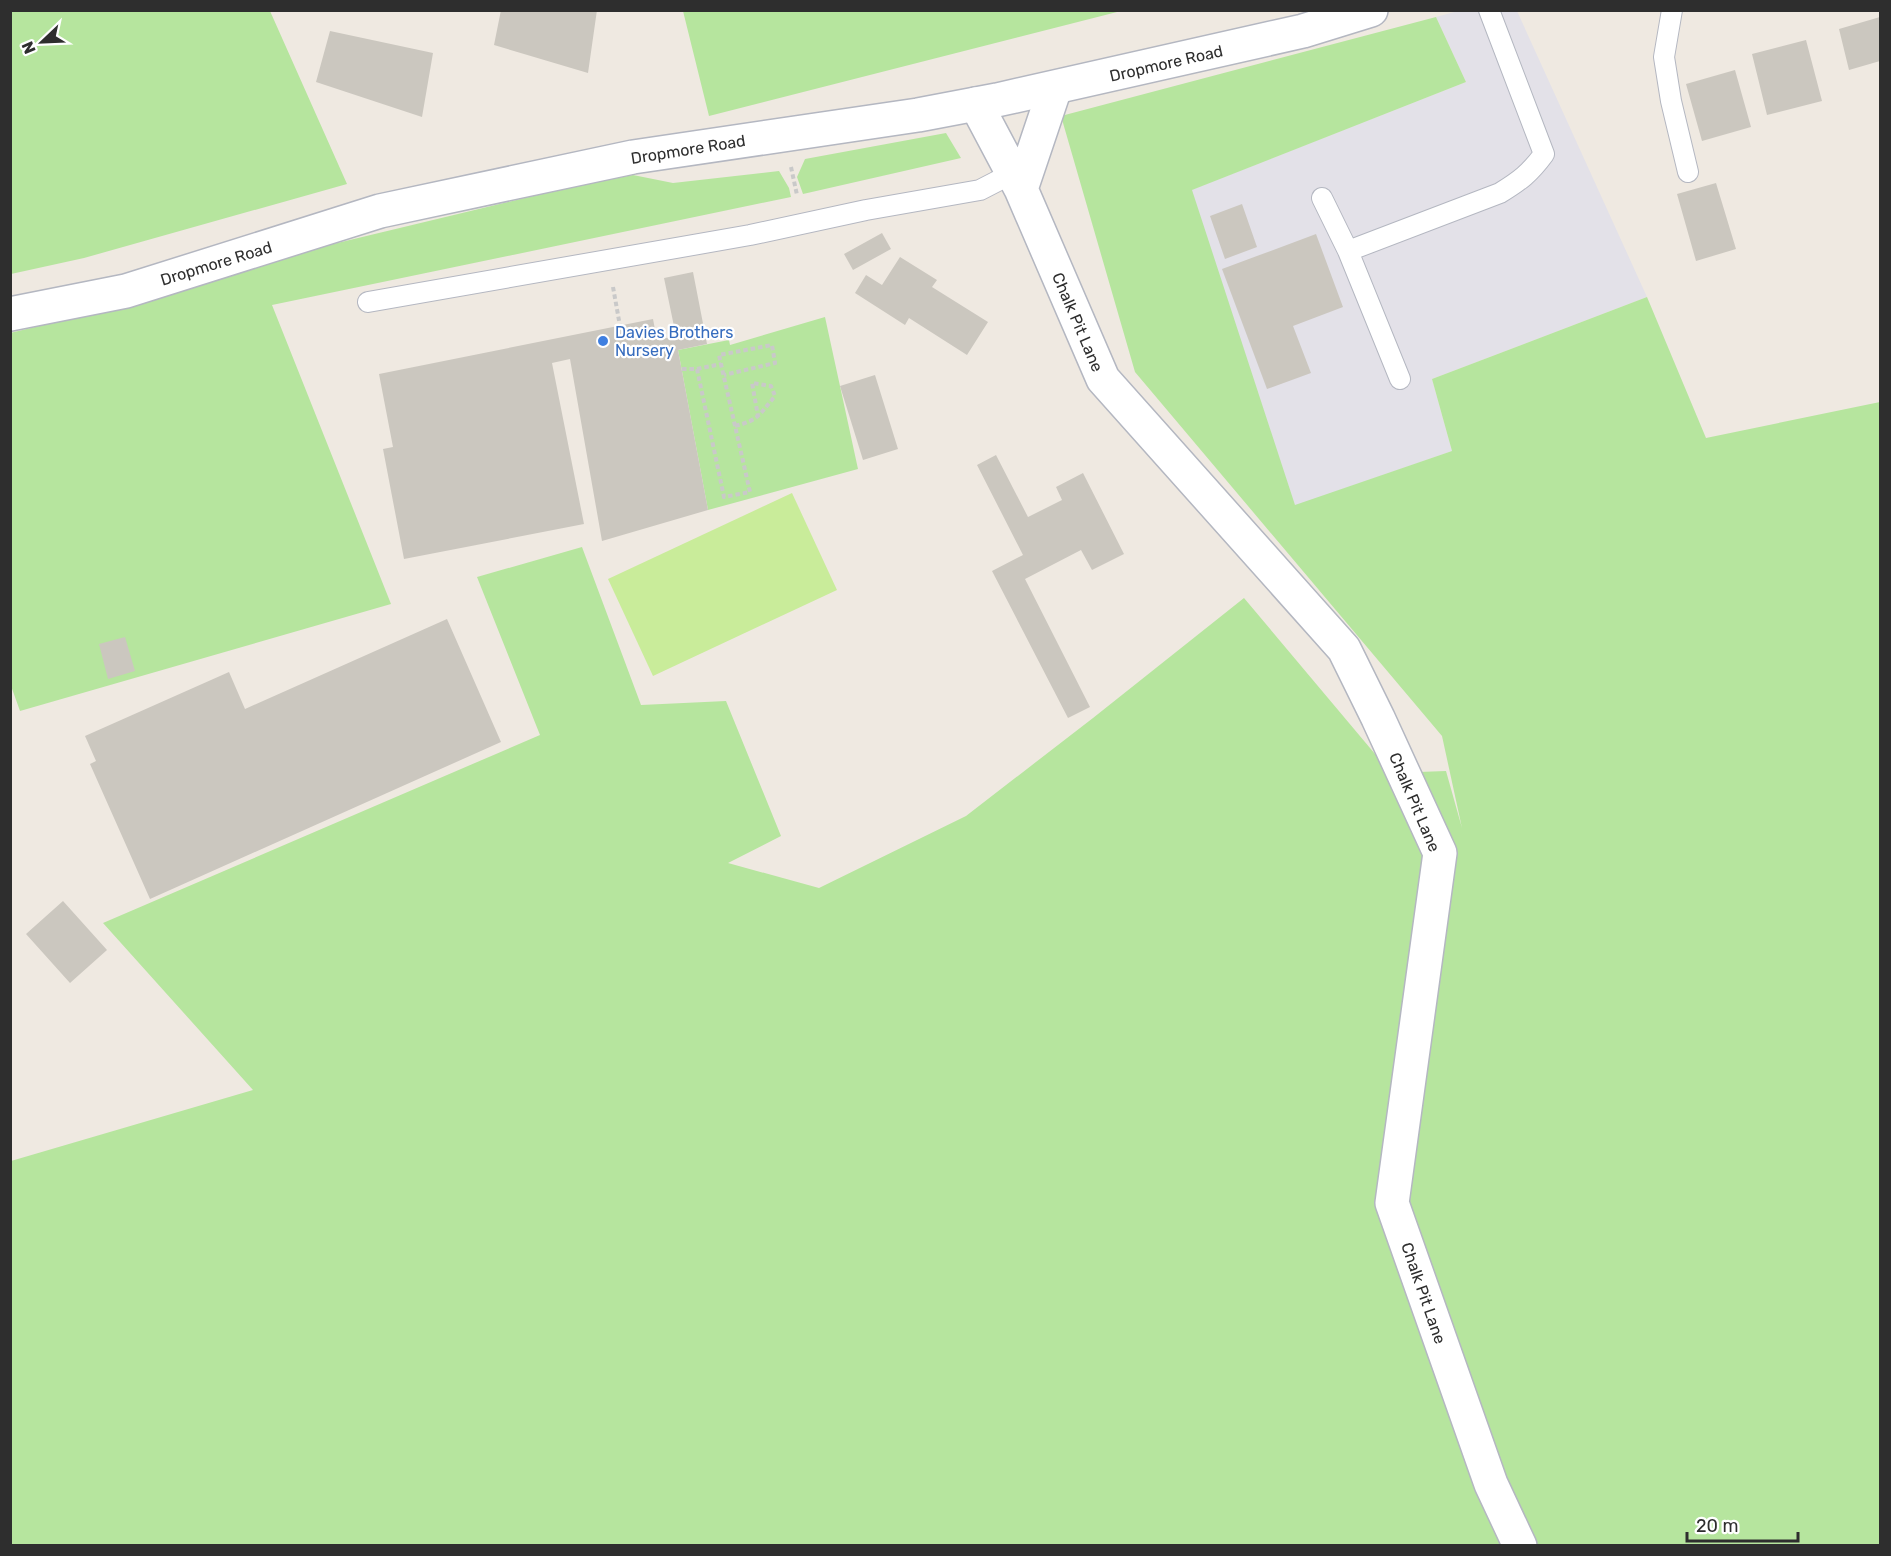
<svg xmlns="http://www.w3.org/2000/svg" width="1891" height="1556" font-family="Rubik,sans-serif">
  <rect width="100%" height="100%" fill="#efe9e1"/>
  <path fill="#e3e1e8" d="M 1458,11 L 1517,11 L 1647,297 L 1432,379 L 1452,451 L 1295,506 L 1191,190 L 1466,82 L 1436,17 Z"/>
  <path fill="#b6e59e" d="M 10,11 L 270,11 L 347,184 L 84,258 L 11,274 Z
    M 683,11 L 683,10 L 1121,11 L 709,116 Z
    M 1436,17 L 1466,82 L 1192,190 L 1295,505 L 1452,451 L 1432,379 L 1647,297 L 1706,438 L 1880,402 L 1880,1545 L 11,1546 L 11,1161 L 253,1090 L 103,923 L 540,735 L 477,577 L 582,547 L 641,705 L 726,701 L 781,836 L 728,863 L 819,888 L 966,816 L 1093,718 L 1244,598 L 1391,773 L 1446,771 L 1462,828 L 1442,736 L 1135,372 L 1061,116 Z
    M 946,133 L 961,158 L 803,194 L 797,177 L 805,159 Z
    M 779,171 L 789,188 L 791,197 L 272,305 L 391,604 L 20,711 L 10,683 L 10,333 L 148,300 L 279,257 L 571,187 L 633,175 L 673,183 Z
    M 825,317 L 858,469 L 708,510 L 678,350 L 729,340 L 730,345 Z"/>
  <path fill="#c9ec9a" d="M 792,493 L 837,590 L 653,676 L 608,579 Z"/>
  <path fill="#cbc7bf" d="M 501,10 L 597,10 L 588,73 L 494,45 Z
    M 1880,17 L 1880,61 L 1849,70 L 1839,29 Z
    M 330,31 L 433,53 L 422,117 L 316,82 Z
    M 1806,40 L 1822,101 L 1767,115 L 1752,54 Z
    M 1735,70 L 1751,127 L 1702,141 L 1686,84 Z
    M 1716,183 L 1736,249 L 1696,261 L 1677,194 Z
    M 1242,204 L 1257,247 L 1225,259 L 1210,216 Z
    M 882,233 L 891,249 L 853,270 L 844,254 Z
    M 1316,234 L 1343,307 L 1293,326 L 1311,373 L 1267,389 L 1222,269 Z
    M 900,257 L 937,280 L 932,287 L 988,322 L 967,355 L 909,318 L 905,325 L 855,293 L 866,275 L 882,285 Z
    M 693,272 L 707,344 L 678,350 L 708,510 L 602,541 L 570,359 L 552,363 L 584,524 L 404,559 L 383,449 L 393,447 L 379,374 L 653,319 L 657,340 L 676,336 L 664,278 Z
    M 875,375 L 898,449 L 863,460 L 840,386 Z
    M 996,455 L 1028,517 L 1062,500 L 1056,487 L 1083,473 L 1124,554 L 1092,570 L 1081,550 L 1025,579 L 1090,707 L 1068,718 L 992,571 L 1023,555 L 977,465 Z
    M 447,619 L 501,742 L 150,899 L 90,764 L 96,761 L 85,736 L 229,672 L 245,709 Z
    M 125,637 L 135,671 L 108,679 L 99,644 Z
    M 63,901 L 107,950 L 70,983 L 26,934 Z"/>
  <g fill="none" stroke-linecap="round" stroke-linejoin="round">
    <g stroke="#b4b7c1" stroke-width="22">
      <path id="lane" d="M 1672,10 L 1664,57 L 1671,101 L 1688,172
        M 1322,198 L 1348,251
        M 368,302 L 750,235 L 866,210 L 980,190 L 1013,173
        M 1400,379 L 1348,251 L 1500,193 C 1520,181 1530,173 1544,154 L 1489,10"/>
    </g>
    <g stroke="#b4b7c1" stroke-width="36">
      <path id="street" d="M 1055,88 L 1021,189 L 1103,379 L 1344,649 L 1378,718 L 1440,853 L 1392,1203 L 1491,1484 L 1520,1546
        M 976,104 L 1021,189"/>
    </g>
    <g stroke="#b4b7c1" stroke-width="36">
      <path id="secondary" d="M 10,314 L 126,291 L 380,211 L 633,157 L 918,115 L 997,100 L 1303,31 L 1371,10"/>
    </g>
    <path stroke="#c9c9c9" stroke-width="4" stroke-dasharray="4.5 3" stroke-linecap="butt" d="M 791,167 L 797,195
      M 613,287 L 620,326
      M 682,369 L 697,369 L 724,497 L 750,492 L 721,364 L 719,355 L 772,345 L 775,363 L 724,375
      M 697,369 L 721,364
      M 735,426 C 759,420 759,415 775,396 L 771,386 L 752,383 L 758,416"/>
    <use href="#lane" stroke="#fff" stroke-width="20"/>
    <use href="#street" stroke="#fff" stroke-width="33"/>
    <use href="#secondary" stroke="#fff" stroke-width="33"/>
  </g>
  <circle fill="#3f7fe0" stroke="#fff" stroke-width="2" cx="603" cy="341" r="6"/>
  <g text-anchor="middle" stroke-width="4.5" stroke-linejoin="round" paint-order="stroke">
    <g font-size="16" fill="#2e2e2e" stroke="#fff">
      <text transform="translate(1166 63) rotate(-13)" y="6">Dropmore Road</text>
      <text transform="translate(688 149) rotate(-9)" y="6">Dropmore Road</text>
      <text transform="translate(216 263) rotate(-17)" y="6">Dropmore Road</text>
      <text transform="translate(1078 322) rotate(67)" y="6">Chalk Pit Lane</text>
      <text transform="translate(1415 802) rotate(67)" y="6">Chalk Pit Lane</text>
      <text transform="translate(1424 1293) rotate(71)" y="6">Chalk Pit Lane</text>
    </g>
    <g font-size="16" fill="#366cbe" stroke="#fff" text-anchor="start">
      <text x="615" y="338">Davies Brothers<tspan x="615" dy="18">Nursery</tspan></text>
    </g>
  </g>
  <rect width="1891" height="1556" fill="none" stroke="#2e2e2e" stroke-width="24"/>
  <g transform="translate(42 42) rotate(247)" stroke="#ffffff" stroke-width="4.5" paint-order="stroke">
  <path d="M0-4.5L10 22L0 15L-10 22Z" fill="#2e2e2e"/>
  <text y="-9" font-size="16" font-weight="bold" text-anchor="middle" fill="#2e2e2e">N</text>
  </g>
  <path d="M1687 1532v9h111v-9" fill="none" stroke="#2e2e2e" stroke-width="3"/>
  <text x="1696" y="1532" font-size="18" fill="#2e2e2e" stroke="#ffffff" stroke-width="4.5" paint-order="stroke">20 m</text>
</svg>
